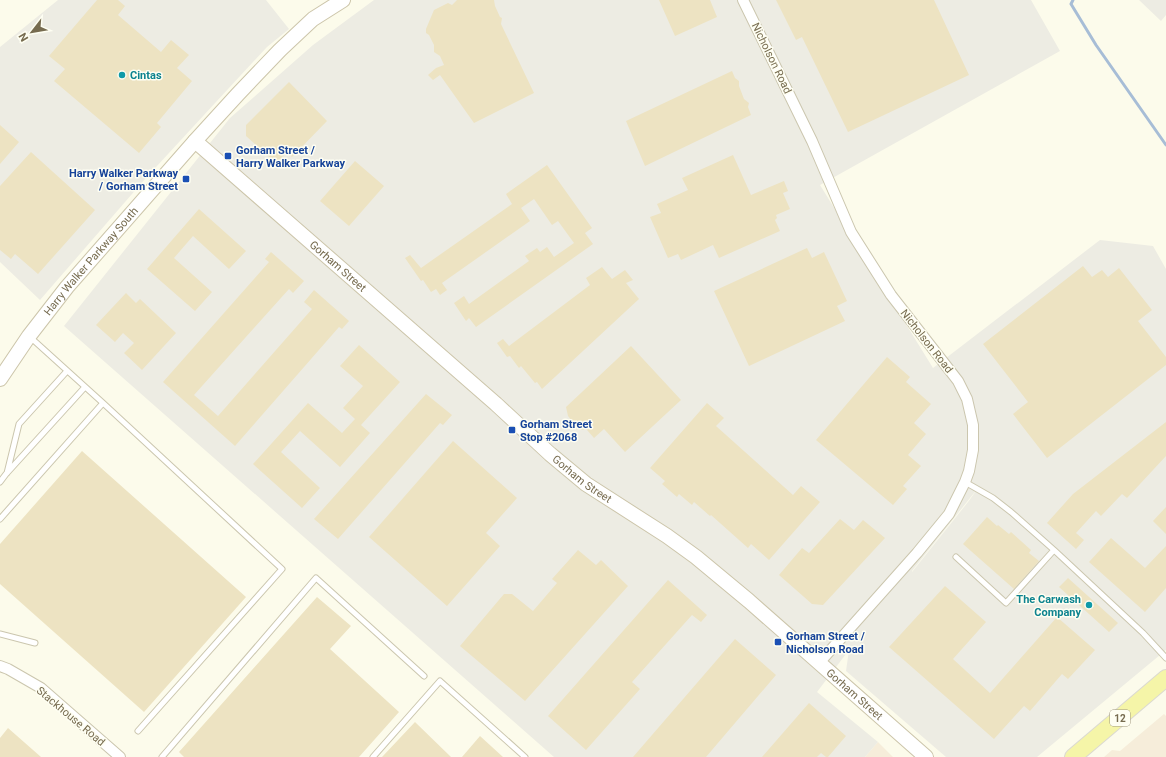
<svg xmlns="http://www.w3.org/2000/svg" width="1166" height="757" font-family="Roboto,sans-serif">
  <rect width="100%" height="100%" fill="#fcfbeb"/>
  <path fill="#f6edda" d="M 1164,714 L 1166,716 L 1166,757 L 1104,757 L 1112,750 L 1120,751 Z
    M 878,742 L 893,757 L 865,757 Z"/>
  <path fill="#edece3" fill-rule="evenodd" d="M 58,0 L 266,0 L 289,29 L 267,47 L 216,102 L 145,179 L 40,300 L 0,262 L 0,47 Z
    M 374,0 L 1031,0 L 1060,51 L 820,185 L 933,368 L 1100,240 L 1153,246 L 1166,269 L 1166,650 L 1037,757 L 946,757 L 846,671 L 849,650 L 817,692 L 878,742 L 865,757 L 554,757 L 64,326 L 230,118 L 313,45 ZM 978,488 L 968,502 L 912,572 L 912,571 Z
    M 1139,0 L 1166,0 L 1166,15 L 1161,21 Z"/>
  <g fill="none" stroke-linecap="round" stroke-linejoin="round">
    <path stroke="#a7bdd6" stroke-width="3" d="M 1073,0 L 1071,4 L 1096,45 L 1166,145"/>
  </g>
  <path fill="#ede3c2" d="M 97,0 L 118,0 L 125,6 L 118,15 L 161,52 L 171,40 L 189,55 L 177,68 L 192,81 L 157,123 L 161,127 L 139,153 L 54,81 L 65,69 L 49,56 Z
    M 457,0 L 494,0 L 495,6 L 500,17 L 502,18 L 501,24 L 534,93 L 474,123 L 440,75 L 433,80 L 428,75 L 436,68 L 444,65 L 440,56 L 434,52 L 434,45 L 429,35 L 426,33 L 426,29 L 434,10 L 448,3 L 452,5 Z
    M 659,0 L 710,0 L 717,17 L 675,36 Z
    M 776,0 L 934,0 L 969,75 L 848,132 L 802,37 L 796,40 Z
    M 732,71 L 735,78 L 739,81 L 739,86 L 744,99 L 749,103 L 748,107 L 751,115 L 645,166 L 626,121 Z
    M 289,82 L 327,121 L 292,157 L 287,152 L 276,163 L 246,136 L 246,125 Z
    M 0,125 L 19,142 L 0,164 Z
    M 31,152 L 95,210 L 38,274 L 15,254 L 11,259 L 0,250 L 0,186 Z
    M 733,155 L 751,195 L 784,181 L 788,191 L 783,193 L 790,209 L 776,215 L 777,218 L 775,220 L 780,231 L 719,258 L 713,245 L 681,260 L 678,254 L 668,258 L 650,217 L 661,213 L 657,204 L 688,190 L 682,178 Z
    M 355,161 L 384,186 L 349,226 L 320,201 Z
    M 547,165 L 592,228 L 585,233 L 593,244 L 476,327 L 469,318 L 466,321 L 454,303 L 464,296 L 469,304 L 529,261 L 525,256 L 537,248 L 540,252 L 547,247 L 554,257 L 574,243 L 558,221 L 552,225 L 534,199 L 521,208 L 530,221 L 442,283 L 447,290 L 440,295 L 436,289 L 431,292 L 423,280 L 421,281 L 405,258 L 410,255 L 421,268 L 512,204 L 506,194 Z
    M 199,209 L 246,251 L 229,269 L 193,236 L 174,258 L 212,292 L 195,311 L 147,269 Z
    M 807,248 L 812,258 L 824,252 L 847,301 L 837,306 L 845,321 L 749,366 L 714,291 Z
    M 271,252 L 304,281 L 293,293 L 289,289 L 194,395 L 201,401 L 218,416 L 312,309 L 304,302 L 314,290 L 349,321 L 342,329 L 339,327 L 235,446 L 163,382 L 269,262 L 265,259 Z
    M 1083,266 L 1092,277 L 1102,270 L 1108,277 L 1119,268 L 1152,310 L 1138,321 L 1166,357 L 1166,365 L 1047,458 L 1013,414 L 1028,402 L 983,344 Z
    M 602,267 L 612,279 L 625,270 L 633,280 L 626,283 L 639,299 L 542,389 L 537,382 L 535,383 L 521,366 L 519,368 L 510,356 L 507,357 L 497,343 L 503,339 L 509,346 L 590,285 L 586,278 Z
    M 126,293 L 136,303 L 140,299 L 176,333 L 142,370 L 124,353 L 134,343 L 123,333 L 115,342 L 96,325 Z
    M 359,345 L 400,382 L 361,425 L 370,433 L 340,467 L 300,431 L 281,452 L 320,488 L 302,508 L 253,464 L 308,403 L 342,433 L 355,419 L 343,408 L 363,386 L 340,366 Z
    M 631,346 L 681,400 L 625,452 L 604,429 L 594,438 L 587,430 L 578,429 L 568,416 L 566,407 Z
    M 887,357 L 910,377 L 906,382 L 931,404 L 914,423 L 926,434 L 908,455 L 921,466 L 903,486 L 907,489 L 893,505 L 816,440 Z
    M 426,394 L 452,415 L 443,425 L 440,423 L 338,539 L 314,519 Z
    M 707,403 L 724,418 L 716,426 L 793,495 L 801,486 L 820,502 L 769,560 L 751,544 L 748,548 L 711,515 L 710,516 L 694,502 L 692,505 L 679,494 L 677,497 L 662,484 L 665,481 L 650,468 Z
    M 1166,422 L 1166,456 L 1127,498 L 1122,494 L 1101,516 L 1096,511 L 1076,533 L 1084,540 L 1076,549 L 1047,523 L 1073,494 Z
    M 453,441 L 517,498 L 486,533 L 500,546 L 447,606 L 369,537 Z
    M 82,451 L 246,597 L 144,712 L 0,584 L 0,544 Z
    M 1166,507 L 1166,534 L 1153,521 Z
    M 987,517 L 997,526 L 998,525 L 1009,534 L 1011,532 L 1031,550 L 1029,553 L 1039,561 L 1014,589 L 963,544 Z
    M 840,519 L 854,530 L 863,520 L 885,538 L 823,605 L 812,604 L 779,575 L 802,548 L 809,553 Z
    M 1111,538 L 1145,568 L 1166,546 L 1166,588 L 1145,612 L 1089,562 Z
    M 578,550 L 596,565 L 601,560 L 628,586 L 525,701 L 460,646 L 504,594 L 512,594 L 533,611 L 557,583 L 552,579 Z
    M 1068,578 L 1118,623 L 1109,632 L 1059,587 Z
    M 668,580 L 707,615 L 701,622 L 692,615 L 632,682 L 640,689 L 586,750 L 548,716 Z
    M 945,586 L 986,622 L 953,659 L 990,693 L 1057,617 L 1095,650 L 1068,679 L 1062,674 L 1030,711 L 1024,706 L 994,739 L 889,647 Z
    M 317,597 L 351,626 L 330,649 L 399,712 L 359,757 L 184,757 L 179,752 Z
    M 735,639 L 776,675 L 706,757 L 633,757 Z
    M 809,703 L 846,736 L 828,757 L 826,757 L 821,753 L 817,757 L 762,757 Z
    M 415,722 L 451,757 L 382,757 Z
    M 8,728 L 41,757 L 0,757 L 0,738 Z
    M 480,736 L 503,757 L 462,757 Z"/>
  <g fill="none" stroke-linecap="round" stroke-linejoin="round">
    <g stroke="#cbc6ae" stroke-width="7">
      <path id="lane" d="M 30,337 L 103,403 L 282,569 L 138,731
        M 7,473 L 19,424 L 67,371
        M 0,482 L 6,474 L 85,387
        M 965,482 L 993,498 L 1011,512 L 1054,550 L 1143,633 L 1166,658
        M 0,519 L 103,403
        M 956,557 L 1006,603 L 1054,550
        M 0,634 L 35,643
        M 162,757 L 316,578 L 424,676
        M 373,757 L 440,681 L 525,757"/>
    </g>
    <g stroke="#cbc6ae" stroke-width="12">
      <path id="street" d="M 743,0 L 812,141 L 851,232 L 891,295 L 958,381 L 967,399 L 973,425 L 973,450 L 969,471 L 965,482 L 949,514 L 917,553 L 819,663
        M 0,666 L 8,669 L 41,688 L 120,757"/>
    </g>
    <g stroke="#ccc5aa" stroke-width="16">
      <g id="secondary">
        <path id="s1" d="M 195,141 L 496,404 L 550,454 L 586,484 L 667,536 L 696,557 L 749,601 L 926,757"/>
        <path id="s2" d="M 0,379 L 29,336 L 67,287 L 195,141 L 238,94 L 280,50 L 313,19 L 343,0"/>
      </g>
    </g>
    <g stroke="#dbd9d1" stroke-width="18">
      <path id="primary" d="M 1073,757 L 1166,678"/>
    </g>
    <use href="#lane" stroke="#fff" stroke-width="5"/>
    <use href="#street" stroke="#fff" stroke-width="10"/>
    <use href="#secondary" stroke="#fff" stroke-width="14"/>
    <use href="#primary" stroke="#f5f5a8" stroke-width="16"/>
  </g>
  <g fill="#0f9aa8" stroke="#fefef2" stroke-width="1.5">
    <circle cx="122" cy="75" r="4"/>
    <circle cx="1089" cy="605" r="4"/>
  </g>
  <g fill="#1a4fb4" stroke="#fefef2" stroke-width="1.5">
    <rect x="224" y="152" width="8" height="8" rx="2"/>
    <rect x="182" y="175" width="8" height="8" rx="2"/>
    <rect x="508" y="426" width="8" height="8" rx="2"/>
    <rect x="774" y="638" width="8" height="8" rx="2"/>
  </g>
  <g text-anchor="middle" stroke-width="3" stroke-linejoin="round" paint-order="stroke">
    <rect fill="#fefef2" stroke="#9f9780" stroke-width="1" x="1110" y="710" width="20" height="16" rx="3"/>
    <g font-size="10" font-weight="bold" fill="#766b4f">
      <text x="1120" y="722">12</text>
    </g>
    <g font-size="11" fill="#766b4f" stroke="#fefef2">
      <text transform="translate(772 58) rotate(64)" y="4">Nicholson Road</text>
      <text dy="4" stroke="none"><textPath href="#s2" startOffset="149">Harry Walker Parkway South</textPath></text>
      <text dy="4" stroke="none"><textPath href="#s1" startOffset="190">Gorham Street</textPath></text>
      <text transform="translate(927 341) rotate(52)" y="4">Nicholson Road</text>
      <text dy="4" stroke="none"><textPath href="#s1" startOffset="514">Gorham Street</textPath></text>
      <text dy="4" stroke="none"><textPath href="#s1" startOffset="862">Gorham Street</textPath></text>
      <text transform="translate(71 716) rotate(40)" y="4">Stackhouse Road</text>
    </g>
    <g font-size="11" font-weight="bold" fill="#0d838f" stroke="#fefef2" text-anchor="start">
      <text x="130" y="79">Cintas</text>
      <text x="1081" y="603" text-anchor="end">The Carwash<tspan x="1081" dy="13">Company</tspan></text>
    </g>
    <g font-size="11" font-weight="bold" fill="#164399" stroke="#fefef2" text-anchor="start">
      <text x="236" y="154">Gorham Street /<tspan x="236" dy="13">Harry Walker Parkway</tspan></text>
      <text x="178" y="177" text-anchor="end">Harry Walker Parkway<tspan x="178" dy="13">/ Gorham Street</tspan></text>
      <text x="520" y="428">Gorham Street<tspan x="520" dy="13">Stop #2068</tspan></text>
      <text x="786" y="640">Gorham Street /<tspan x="786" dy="13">Nicholson Road</tspan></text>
    </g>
  </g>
  <g transform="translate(32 32) rotate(239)" stroke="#fefef2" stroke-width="3" paint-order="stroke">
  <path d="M0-3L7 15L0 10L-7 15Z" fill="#766b4f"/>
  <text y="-6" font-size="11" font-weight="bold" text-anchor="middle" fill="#766b4f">N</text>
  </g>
</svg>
